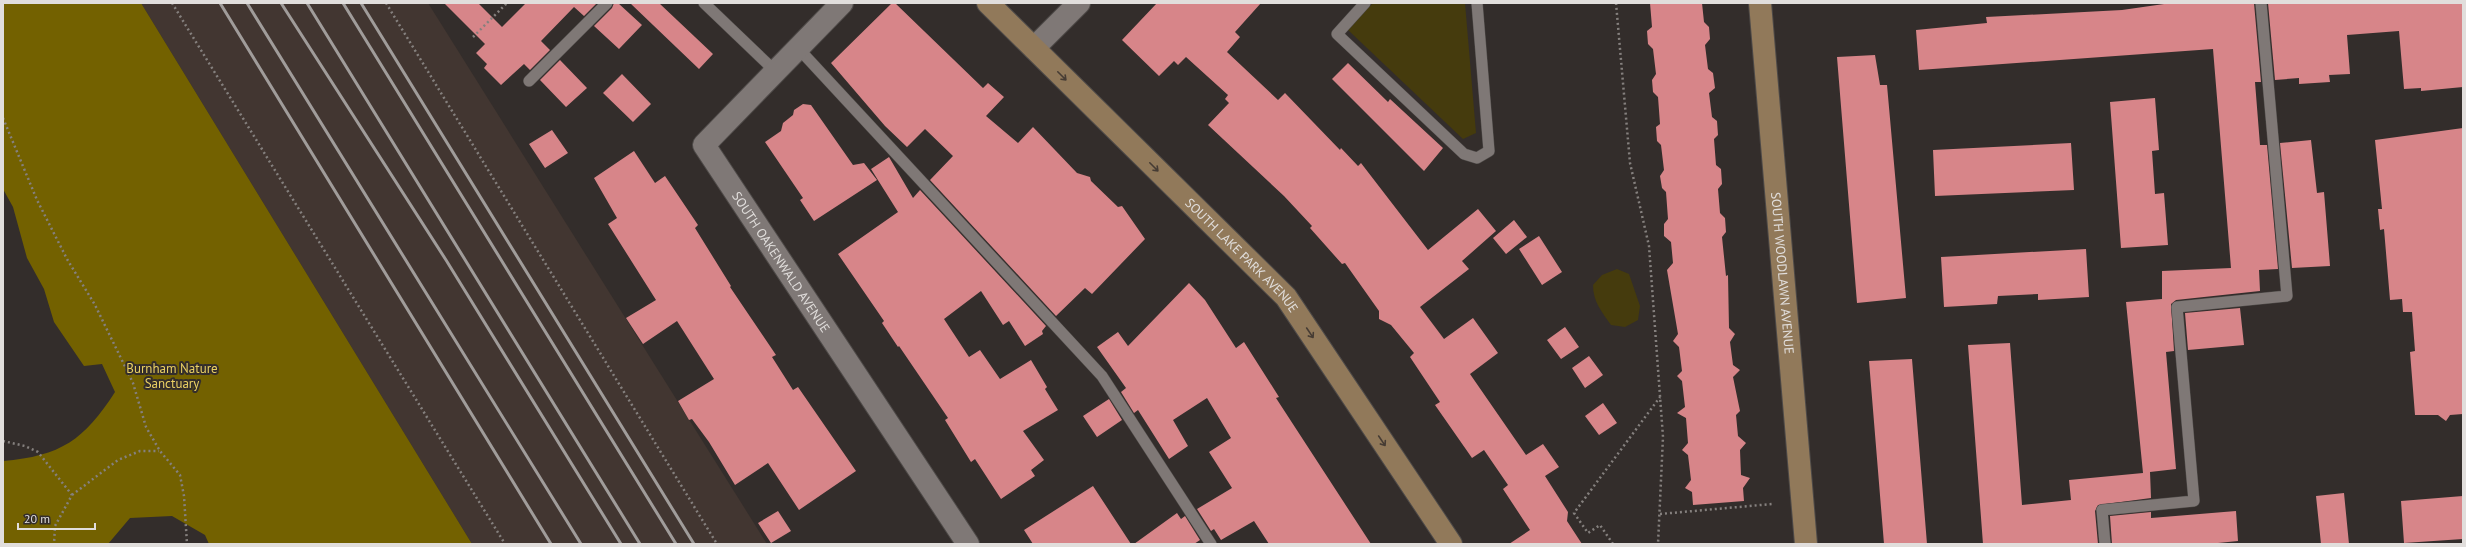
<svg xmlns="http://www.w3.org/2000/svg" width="2466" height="547" font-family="'PT Sans',sans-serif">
  <rect width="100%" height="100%" fill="#332d2b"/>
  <path fill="#423631" d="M 141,3 L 428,3 L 767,544 L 472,544 Z"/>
  <path fill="#453b0d" d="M 1373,3 L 1465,3 L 1476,133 L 1463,139 L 1347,29 Z
    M 1617,269 L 1629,274 L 1640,306 L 1638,320 L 1625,327 L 1611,325 C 1602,312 1593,302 1593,285 L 1602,275 Z"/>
  <path fill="#736100" d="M 3,3 L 141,3 L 472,544 L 209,544 L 205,535 L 172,516 L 130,518 L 108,544 L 3,544 L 3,461 C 61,456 84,440 115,392 L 102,364 L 84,366 L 54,322 L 44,289 L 27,258 L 13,207 L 3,189 Z"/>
  <path fill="#d78589" d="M 444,3 L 478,3 L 502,27 L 526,3 L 597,3 L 584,16 L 574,7 L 541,41 L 550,50 L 530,70 L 524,64 L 501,85 L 484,68 L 487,64 L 476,53 L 485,44 Z
    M 614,3 L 618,3 L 642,25 L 619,49 L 594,26 L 612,8 Z
    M 630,3 L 659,3 L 713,54 L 699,69 Z
    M 892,3 L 895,3 L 983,88 L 988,83 L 1004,97 L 986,116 L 1018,143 L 1033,127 L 1077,173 L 1090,177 L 1091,181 L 1118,207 L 1122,206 L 1145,239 L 1092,294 L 1085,288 L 1056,316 L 930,180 L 953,156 L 925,129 L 907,147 L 885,126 L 831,63 Z
    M 1157,3 L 1261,3 L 1235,32 L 1240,37 L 1227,52 L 1278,100 L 1285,93 L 1340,150 L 1341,148 L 1358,166 L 1361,163 L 1428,250 L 1478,209 L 1496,231 L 1462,261 L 1469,269 L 1420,307 L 1444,339 L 1473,318 L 1498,353 L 1470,374 L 1526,455 L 1543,444 L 1559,467 L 1545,476 L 1568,512 L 1567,521 L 1582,544 L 1509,544 L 1530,530 L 1503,489 L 1508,485 L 1484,450 L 1472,458 L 1435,405 L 1440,402 L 1410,357 L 1414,353 L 1391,325 L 1379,319 L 1379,311 L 1345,263 L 1342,264 L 1310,228 L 1312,226 L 1284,196 L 1208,125 L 1229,103 L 1225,99 L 1228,95 L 1186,57 L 1178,65 L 1174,61 L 1159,76 L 1122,40 Z
    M 1650,3 L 1702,3 L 1704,22 L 1709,27 L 1710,39 L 1705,45 L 1708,69 L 1713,73 L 1715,88 L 1709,93 L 1712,117 L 1717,121 L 1718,135 L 1714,139 L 1716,165 L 1721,169 L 1722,184 L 1718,189 L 1720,213 L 1725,218 L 1726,232 L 1722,237 L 1726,276 L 1728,275 L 1729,328 L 1735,334 L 1730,342 L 1733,365 L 1740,370 L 1733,377 L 1740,411 L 1736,415 L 1738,436 L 1746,443 L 1740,450 L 1741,475 L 1750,478 L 1743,488 L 1744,501 L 1693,505 L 1692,492 L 1685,488 L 1691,480 L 1688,455 L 1682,450 L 1688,443 L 1686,418 L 1677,413 L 1685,407 L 1682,381 L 1677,376 L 1682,371 L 1679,347 L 1673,341 L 1678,334 L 1667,270 L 1673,263 L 1671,242 L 1664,236 L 1664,224 L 1668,219 L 1666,192 L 1662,188 L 1660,176 L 1664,170 L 1661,145 L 1657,141 L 1656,127 L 1660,124 L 1658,97 L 1653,92 L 1652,80 L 1656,74 L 1653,49 L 1648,44 L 1647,31 L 1652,27 Z
    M 2171,3 L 2254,3 L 2261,82 L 2255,82 L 2258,120 L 2260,145 L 2267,145 L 2278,269 L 2259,270 L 2260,291 L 2176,300 L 2171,304 L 2174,351 L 2166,352 L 2176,469 L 2150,472 L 2151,498 L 2098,505 L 2095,511 L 2098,544 L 1983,544 L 1968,345 L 2010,343 L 2022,505 L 2071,500 L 2069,480 L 2143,473 L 2126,302 L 2162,299 L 2162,271 L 2231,268 L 2213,49 L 1919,70 L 1916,30 L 1987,23 L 1986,17 L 2122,10 Z
    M 2268,3 L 2463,3 L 2463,87 L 2421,91 L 2421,88 L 2404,89 L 2399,31 L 2347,35 L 2350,74 L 2329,75 L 2330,82 L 2299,84 L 2299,78 L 2275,80 Z
    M 1875,55 L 1880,85 L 1887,85 L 1906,298 L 1857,303 L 1837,57 Z
    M 560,60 L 587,88 L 566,107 L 540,80 Z
    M 1348,63 L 1388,102 L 1390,99 L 1443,148 L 1424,171 L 1332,79 Z
    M 622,74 L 651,104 L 633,122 L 603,93 Z
    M 2155,98 L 2159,150 L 2152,151 L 2155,194 L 2164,193 L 2168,245 L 2121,248 L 2110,102 Z
    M 803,104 L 811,105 L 853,165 L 864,163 L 877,180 L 814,221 L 800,200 L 803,198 L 765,142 L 781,131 L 783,123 L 793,115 L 794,110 Z
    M 2463,128 L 2463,414 L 2450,415 L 2446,421 L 2438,415 L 2415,415 L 2410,352 L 2415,351 L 2412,312 L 2403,312 L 2402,299 L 2390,300 L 2384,229 L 2380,230 L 2378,209 L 2382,209 L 2375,140 Z
    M 552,130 L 568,153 L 545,168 L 529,144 Z
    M 2311,140 L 2317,193 L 2324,192 L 2330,266 L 2292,268 L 2280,143 Z
    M 2071,143 L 2074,190 L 1935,196 L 1933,150 Z
    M 634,151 L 655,183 L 665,176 L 698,225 L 695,228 L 731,286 L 730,287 L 776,355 L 772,357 L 793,390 L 798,387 L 856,471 L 799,510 L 768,463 L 735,485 L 709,442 L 692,419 L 689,420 L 678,401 L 714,379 L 677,321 L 643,344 L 626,318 L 656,300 L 608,224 L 617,218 L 594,178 Z
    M 889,157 L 913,198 L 920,190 L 1046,326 L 1042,331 L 1043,334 L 1025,346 L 1009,321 L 1003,325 L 981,291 L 944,319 L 969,357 L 980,350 L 1000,379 L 1031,360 L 1047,387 L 1045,389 L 1058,410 L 1023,431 L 1044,460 L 1031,470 L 1035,476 L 1001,499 L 975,459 L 971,462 L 945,420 L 948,418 L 899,346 L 898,347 L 882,323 L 884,321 L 838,254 L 898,212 L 871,169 Z
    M 1514,220 L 1527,237 L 1506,254 L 1493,238 Z
    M 1539,236 L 1562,272 L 1542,285 L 1519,249 Z
    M 2086,249 L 2089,297 L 2038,300 L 2038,294 L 1998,296 L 1997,304 L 1944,307 L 1941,257 Z
    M 1189,283 L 1205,300 L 1236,348 L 1244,342 L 1279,397 L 1276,398 L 1371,544 L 1269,544 L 1254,521 L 1221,540 L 1214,529 L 1211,531 L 1197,509 L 1232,488 L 1209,452 L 1231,438 L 1207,398 L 1173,420 L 1188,446 L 1169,459 L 1138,410 L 1134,413 L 1121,392 L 1126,388 L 1097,347 L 1118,332 L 1128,346 Z
    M 2240,308 L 2244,345 L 2188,350 L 2185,313 Z
    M 1565,327 L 1579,347 L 1561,359 L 1547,340 Z
    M 1589,356 L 1603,375 L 1585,388 L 1572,368 Z
    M 1912,359 L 1927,544 L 1884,544 L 1869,361 Z
    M 1109,399 L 1122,420 L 1097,437 L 1083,416 Z
    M 1603,403 L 1617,423 L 1599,435 L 1585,416 Z
    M 1093,486 L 1131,544 L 1033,544 L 1024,530 Z
    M 2344,493 L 2349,544 L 2321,544 L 2316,496 Z
    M 2463,496 L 2463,539 L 2404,543 L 2401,501 Z
    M 778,511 L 791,531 L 771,543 L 758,523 Z
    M 2236,511 L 2238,541 L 2208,544 L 2112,544 L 2110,516 L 2151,512 L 2151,518 Z
    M 1177,513 L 1181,519 L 1185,516 L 1200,540 L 1194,544 L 1134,544 Z"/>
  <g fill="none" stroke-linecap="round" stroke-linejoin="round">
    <g stroke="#4e4a48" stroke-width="12">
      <path id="lane" d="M 704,3 L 775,71
        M 1365,3 L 1337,34 L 1464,154 L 1477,158 L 1489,151 L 1477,3
        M 798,48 L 1102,376 L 1211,544
        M 529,81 L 607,3
        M 2105,544 L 2102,510 L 2194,501 L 2177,307 L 2287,296 L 2261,3"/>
    </g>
    <g stroke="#4e4a48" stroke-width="24">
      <g id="street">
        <path id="s1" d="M 842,3 L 704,145 L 968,544"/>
        <path d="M 1034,48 L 1079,3"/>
      </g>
    </g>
    <g stroke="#4e4a48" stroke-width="24">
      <g id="secondary">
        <path id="s2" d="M 988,3 L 1286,297 L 1451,544"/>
        <path id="s3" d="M 1760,3 L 1806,544"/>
      </g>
    </g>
    <path stroke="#85807e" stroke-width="2.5" stroke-dasharray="2 3" stroke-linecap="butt" d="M 172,3 L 505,544
      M 386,3 L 717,544
      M 1616,3 L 1630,163 L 1649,246 L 1663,437 L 1658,544
      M 473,37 L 507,3
      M 3,118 L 37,200 L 67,259 L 95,305 L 133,383 L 146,427 L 160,451 L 180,475 L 184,496 L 187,544
      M 3,441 L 25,446 L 38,452 L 72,495 L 55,526 L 54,544
      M 72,495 L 118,460 L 140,451 L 159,451
      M 1660,514 L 1772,504
      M 1613,544 L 1600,525 L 1588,533 L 1574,513 L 1660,397"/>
    <use href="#lane" stroke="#7f7876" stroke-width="11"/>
    <use href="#street" stroke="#7f7876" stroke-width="22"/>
    <use href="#secondary" stroke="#91795a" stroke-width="22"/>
    <path stroke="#a09c9a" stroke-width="3" d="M 220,3 L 551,544
      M 247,3 L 581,544
      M 281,3 L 446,260 L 621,544
      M 307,3 L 640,544
      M 343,3 L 676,544
      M 361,3 L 694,544"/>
  </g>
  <defs><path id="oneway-shaft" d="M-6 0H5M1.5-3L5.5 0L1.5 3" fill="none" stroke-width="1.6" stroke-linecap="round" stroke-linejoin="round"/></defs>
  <g stroke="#463c34">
    <use href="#oneway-shaft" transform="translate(1062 76) rotate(45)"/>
    <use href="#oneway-shaft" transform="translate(1154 167) rotate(45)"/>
    <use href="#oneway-shaft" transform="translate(1310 333) rotate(56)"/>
    <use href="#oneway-shaft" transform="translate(1382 441) rotate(56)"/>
  </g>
  <g text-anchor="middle" stroke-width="4" stroke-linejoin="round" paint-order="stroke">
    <g font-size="13" fill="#e1dedc" stroke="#332d2b">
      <text dy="5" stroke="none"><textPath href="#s2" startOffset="358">SOUTH LAKE PARK AVENUE</textPath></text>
      <text dy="5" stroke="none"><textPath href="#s1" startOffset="338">SOUTH OAKENWALD AVENUE</textPath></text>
      <text dy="5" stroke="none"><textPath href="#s3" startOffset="271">SOUTH WOODLAWN AVENUE</textPath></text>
    </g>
    <g font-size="13" fill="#ead063" stroke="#332d2b">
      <text x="172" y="373">Burnham Nature<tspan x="172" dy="15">Sanctuary</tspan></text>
    </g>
  </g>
  <rect width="2466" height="547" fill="none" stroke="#e1dedc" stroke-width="8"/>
  <path d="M18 523v6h77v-6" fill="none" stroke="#e1dedc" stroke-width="2"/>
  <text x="24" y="523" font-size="12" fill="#e1dedc" stroke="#332d2b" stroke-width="3" paint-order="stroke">20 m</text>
</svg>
